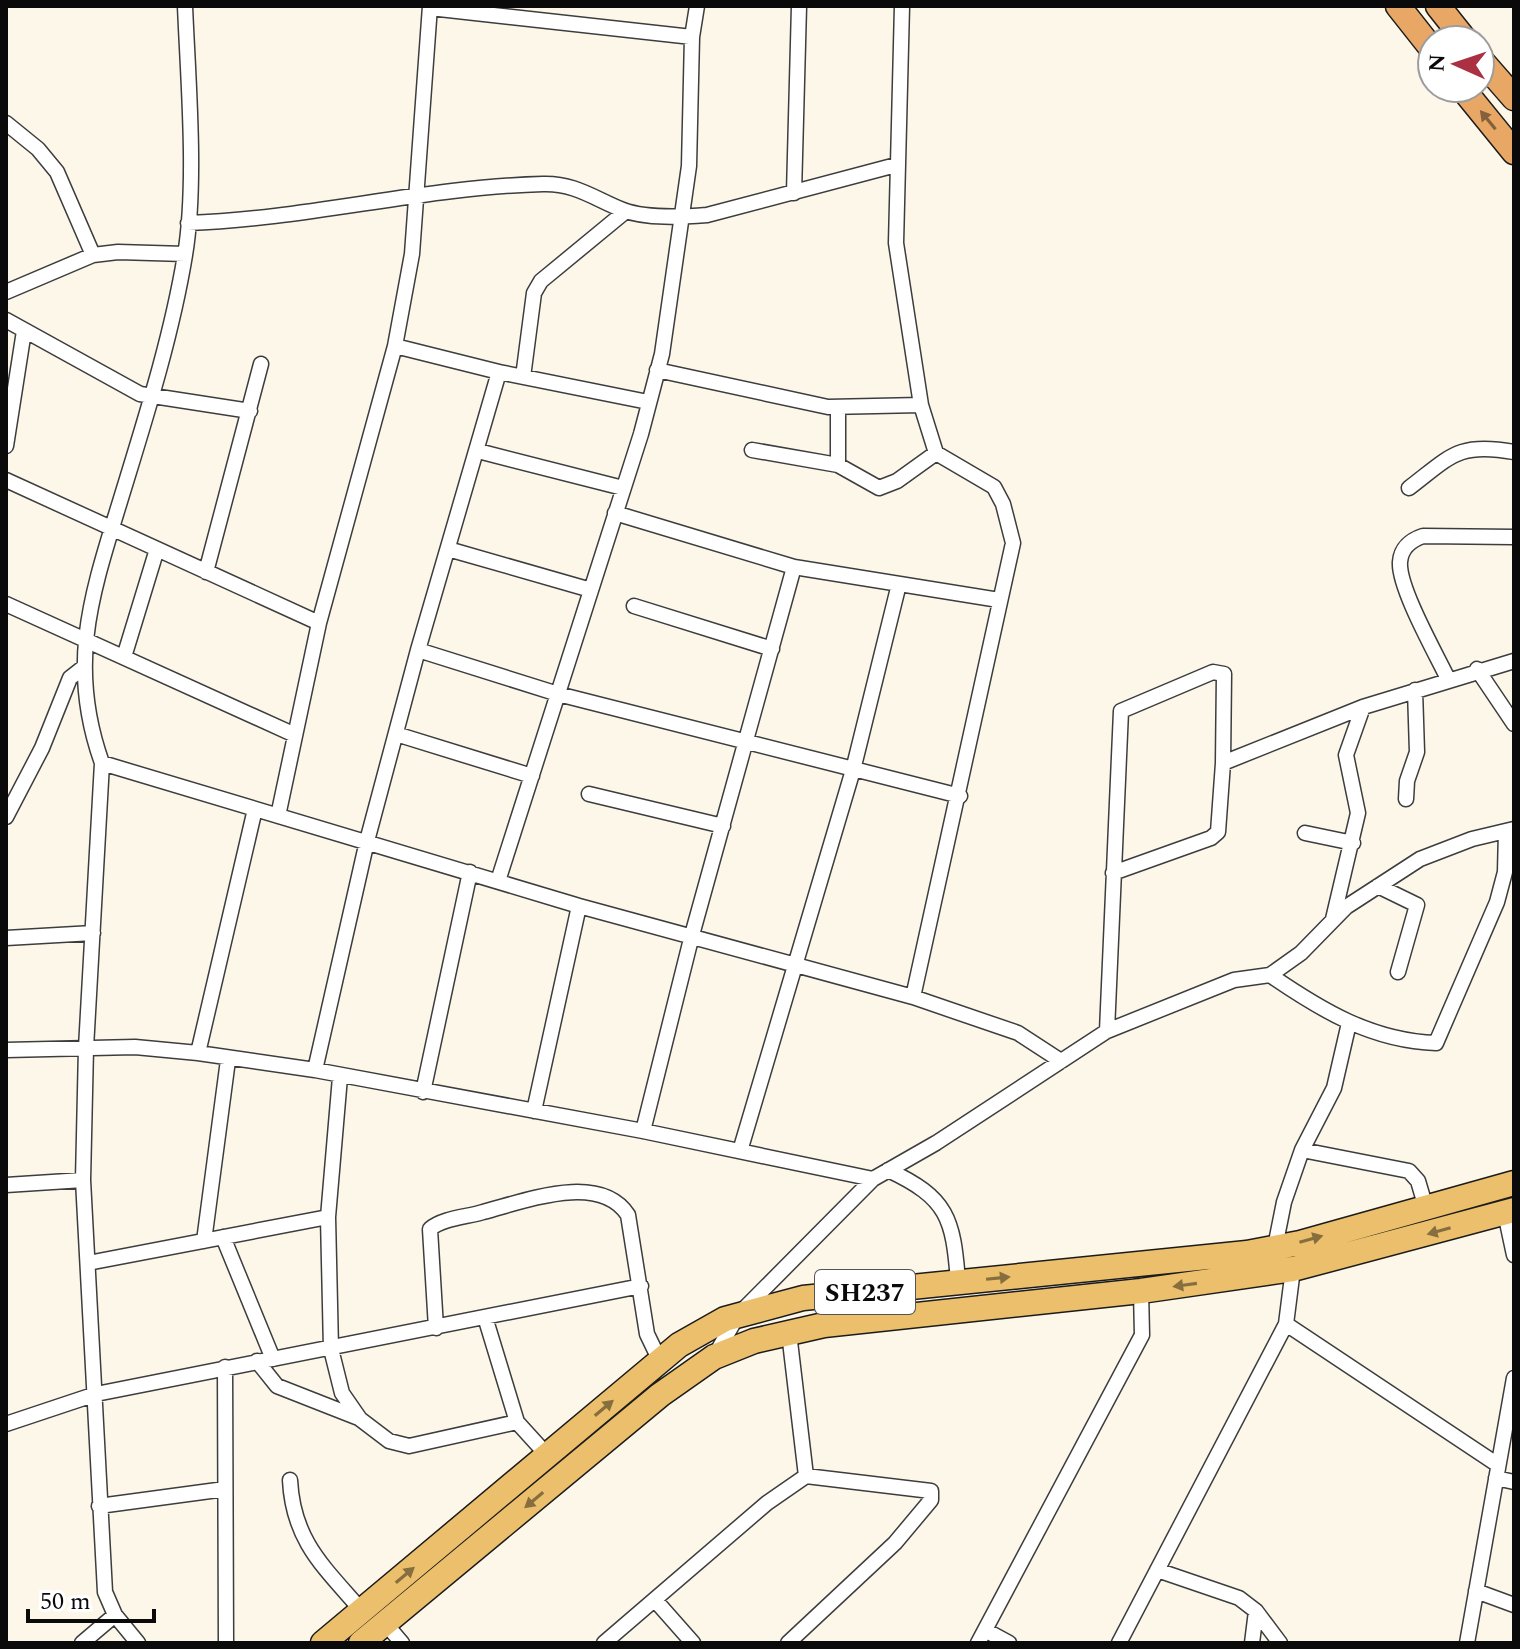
<svg xmlns="http://www.w3.org/2000/svg" width="1520" height="1649" font-family="Spectral,serif">
  <rect width="100%" height="100%" fill="#fdf7e9"/>
  <g fill="none" stroke-linecap="round" stroke-linejoin="round">
    <g stroke="#3d3d3d" stroke-width="17">
      <path id="minor" d="M 902,6 L 896,243 L 921,405 L 936,453 L 994,487 L 1003,504 L 1013,543 L 913,997
        M 430,8 L 692,37
        M 6,123 L 38,149 L 57,172 L 93,255
        M 794,193 L 799,6
        M 188,223 C 307,219 424,187 543,184 C 575,183 595,199 623,210 C 647,219 682,217 707,215 L 896,165
        M 6,292 L 93,255 L 118,252 L 185,254
        M 6,320 L 140,394 L 250,411
        M 395,346 L 499,372 L 648,402
        M 657,370 L 828,407 L 921,405
        M 523,377 L 534,293 L 541,281 L 626,211
        M 6,446 L 24,331
        M 752,450 L 838,465 L 879,488 L 897,481 L 936,453
        M 478,451 L 623,488
        M 838,465 L 838,408
        M 6,480 L 319,623
        M 1409,488 C 1451,456 1458,442 1514,452
        M 615,513 L 794,567 L 999,600
        M 448,549 L 591,590
        M 206,572 L 261,364
        M 6,604 L 295,735
        M 634,606 L 772,649
        M 418,650 L 558,694 L 960,796
        M 124,657 L 157,549
        M 1477,669 L 1514,724
        M 1448,679 C 1436,654 1398,587 1400,562 C 1401,548 1411,540 1423,536 L 1514,537
        M 396,734 L 532,776
        M 102,763 L 579,906 L 913,997 L 1018,1033 L 1061,1061
        M 589,794 L 723,826
        M 1406,799 L 1407,781 L 1417,752 L 1415,690
        M 278,816 L 319,623 L 395,346 L 412,254 L 430,6
        M 6,817 L 42,748 L 70,678 L 84,667
        M 1305,833 L 1353,843
        M 1113,873 L 1211,838 L 1218,832 L 1223,763 L 1363,707 L 1514,661
        M 498,881 L 641,434 L 662,354 L 689,166 L 692,37 L 697,6
        M 1378,886 L 1417,905 L 1398,972
        M 1333,919 L 1358,813 L 1346,755 L 1363,707
        M 6,938 L 93,933
        M 1270,975 C 1321,1010 1372,1041 1436,1043 L 1497,902 L 1505,872 L 1506,831
        M 1107,1031 L 1121,711 L 1213,672 L 1224,674 L 1223,763
        M 6,1050 L 135,1047 L 198,1053 L 315,1070 L 643,1131 L 873,1179
        M 198,1053 L 255,809
        M 315,1070 L 367,841 L 418,650 L 499,372
        M 340,1077 L 328,1217 L 331,1349 L 342,1393 L 360,1419 L 389,1441 L 409,1446 L 517,1422
        M 423,1092 L 470,872
        M 534,1111 L 579,906
        M 643,1131 L 692,935 L 794,567
        M 1302,1150 L 1409,1171 L 1418,1181 L 1426,1208
        M 740,1151 L 853,770 L 899,584
        M 888,1170 C 948,1198 953,1218 958,1281
        M 6,1185 L 83,1180
        M 1505,1213 L 1514,1255
        M 223,1237 L 273,1359
        M 204,1241 L 228,1060
        M 1275,1247 L 1284,1202 L 1302,1150 L 1334,1088 L 1349,1023
        M 88,1263 L 328,1217
        M 485,1317 L 517,1422 L 547,1455
        M 1286,1324 L 1498,1465
        M 436,1328 L 430,1229 C 443,1218 467,1217 483,1212 C 523,1202 599,1171 628,1215 L 647,1334 L 660,1361
        M 789,1333 L 806,1476
        M 714,1357 L 738,1315 L 873,1179 L 936,1143 L 1107,1031 L 1234,980 L 1270,975 L 1301,953 L 1346,907 L 1420,859 L 1472,839 L 1514,829
        M 257,1361 L 277,1386 L 356,1417
        M 225,1367 L 226,1643
        M 6,1424 L 96,1394 L 641,1286
        M 1496,1478 L 1514,1482
        M 290,1480 C 293,1541 324,1567 362,1611
        M 99,1506 L 225,1489
        M 1157,1570 L 1239,1598 L 1256,1611 L 1280,1643
        M 1476,1591 L 1514,1605
        M 655,1600 L 693,1643
        M 385,1623 L 402,1643
        M 985,1630 L 1009,1643
        M 82,1643 L 115,1615
        M 138,1643 L 115,1615 L 105,1592 L 83,1180 L 86,1048 L 102,763 C 68,668 90,599 118,508 C 143,426 171,340 185,255 C 197,183 188,80 185,6
        M 604,1643 L 767,1503 L 806,1476 L 931,1491 L 931,1500 L 895,1543 L 788,1643
        M 978,1643 L 1142,1335 L 1141,1291
        M 1119,1643 L 1286,1324 L 1293,1269
        M 1252,1643 L 1256,1611
        M 1467,1643 L 1514,1378"/>
    </g>
    <g stroke="#1b1b1b" stroke-width="27">
      <path id="primary" d="M 323,1643 L 679,1345 L 725,1319 L 803,1298 L 1247,1253 L 1300,1243 L 1514,1183
        M 361,1643 L 660,1395 L 714,1357 L 754,1341 L 824,1325 L 1141,1291 L 1293,1269 L 1514,1210"/>
    </g>
    <g stroke="#1b1b1b" stroke-width="27">
      <path id="trunk" d="M 1398,6 L 1432,49
        M 1438,6 L 1465,40
        M 1480,59 L 1514,98
        M 1462,88 L 1514,152"/>
    </g>
    <use href="#minor" stroke="#fff" stroke-width="14"/>
    <use href="#primary" stroke="#ebbf6b" stroke-width="24"/>
    <use href="#trunk" stroke="#e8a764" stroke-width="24"/>
  </g>
  <defs><path id="oneway-solid" d="M-6-.8H1V-3.2L6.5 0L1 3.2V.8H-6Z" transform="scale(2)"/></defs>
  <use fill="#84603c" href="#oneway-solid" transform="translate(1488 120) rotate(-129)"/>
  <g fill="#866e3f">
    <use href="#oneway-solid" transform="translate(1439 1231) rotate(164)"/>
    <use href="#oneway-solid" transform="translate(1311 1239) rotate(-16)"/>
    <use href="#oneway-solid" transform="translate(998 1278) rotate(-6)"/>
    <use href="#oneway-solid" transform="translate(1185 1285) rotate(172)"/>
    <use href="#oneway-solid" transform="translate(604 1408) rotate(-40)"/>
    <use href="#oneway-solid" transform="translate(534 1500) rotate(140)"/>
    <use href="#oneway-solid" transform="translate(405 1575) rotate(-40)"/>
  </g>
  <g text-anchor="middle" stroke-width="8" stroke-linejoin="round" paint-order="stroke">
    <rect fill="#fff" stroke="#545454" stroke-width="2" x="815" y="1270" width="100" height="44" rx="6"/>
    <g font-size="26" font-weight="bold" fill="#0a0a0a">
      <text x="865" y="1301">SH237</text>
    </g>
  </g>
  <rect width="1520" height="1649" fill="none" stroke="#0a0a0a" stroke-width="16"/>
  <g transform="translate(1456 64) rotate(273)"><circle r="38" fill="#ffffff" stroke="#9d9d9d" stroke-width="2"/>
  <path d="M0-6L14 30L0 20L-14 30Z" fill="#ab3142"/>
  <text y="-12" font-size="22" font-weight="bold" text-anchor="middle" fill="#0a0a0a">N</text>
  </g>
  <path d="M28 1609v12h126v-12" fill="none" stroke="#0a0a0a" stroke-width="4"/>
  <text x="40" y="1609" font-size="24" fill="#0a0a0a" stroke="#ffffff" stroke-width="6" paint-order="stroke">50 m</text>
</svg>
